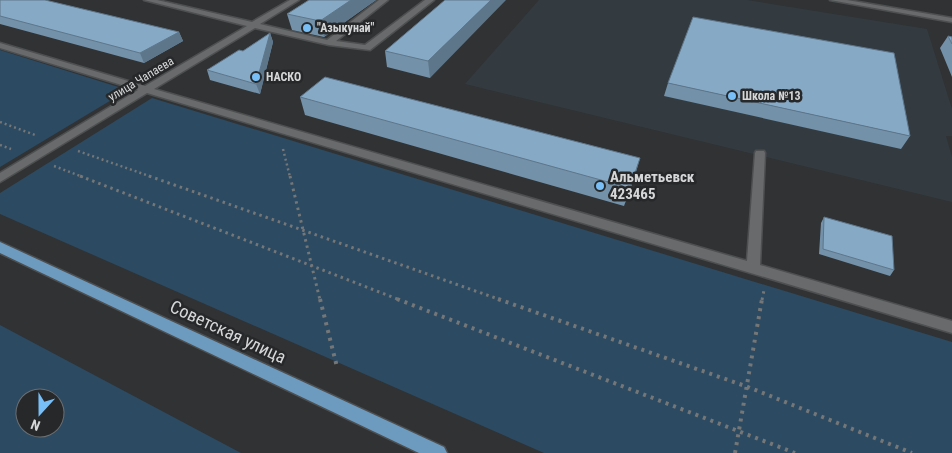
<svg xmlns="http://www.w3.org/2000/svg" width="952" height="453" font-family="'Roboto Condensed',sans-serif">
  <rect width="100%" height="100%" fill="#303234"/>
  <path fill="#333b41" d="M 539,0 L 747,0 L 927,29 L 952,109 L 952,136 L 946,136 L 952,157 L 952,202 L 465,84 Z"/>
  <path fill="#2c4a61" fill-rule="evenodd" d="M 0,50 L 128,90 L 0,167 Z
    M 152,98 L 952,342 L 952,453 L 544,453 L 0,214 L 0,193 Z
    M 0,325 L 241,453 L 0,453 ZM 25,398 L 55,398 L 55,428 L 25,428 Z"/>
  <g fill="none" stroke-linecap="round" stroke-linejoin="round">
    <g stroke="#4d4f50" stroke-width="3">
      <path id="minor" d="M 144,0 L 157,0 L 252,22 L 290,0 L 299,0 L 260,24 L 327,40 L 379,0 L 388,0 L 336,41 L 365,45 L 425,0 L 434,0 L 370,50 L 329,45 L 255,28 L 154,89 L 747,261 L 755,153 L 756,151 L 764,151 L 765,153 L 760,265 L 952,321 L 952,333 L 147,93 L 0,182 L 0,173 L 138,90 L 0,48 L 0,43 L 145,86 L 247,26 Z
        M 830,0 L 847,0 L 952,18 L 952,22 Z"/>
    </g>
    <g stroke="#4d4f50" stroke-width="3">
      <path id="major" d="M 0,242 L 444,447 L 447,453 L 419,453 L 0,253 Z"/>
    </g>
    <path stroke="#747677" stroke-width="2.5" stroke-dasharray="2 3" stroke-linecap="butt" d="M 0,122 L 35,135
      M 0,145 L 11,149
      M 283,149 L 290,177
      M 78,151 L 152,177
      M 54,166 L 83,177"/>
    <path stroke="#747677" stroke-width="3" stroke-dasharray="2.5 4" stroke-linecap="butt" d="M 80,176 L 400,300
      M 149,176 L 501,300
      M 290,176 L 320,300
      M 762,300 L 764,290"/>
    <path stroke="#747677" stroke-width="4" stroke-dasharray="3 5" stroke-linecap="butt" d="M 320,299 L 337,367
      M 397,299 L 795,453
      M 498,299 L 748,387 L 912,453
      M 735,453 L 762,299"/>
    <use href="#minor" fill="#686a6c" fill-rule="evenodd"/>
    <use href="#major" fill="#6d9bbf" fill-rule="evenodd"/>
  </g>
  <path fill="#7391a9" d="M 0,0 L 179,32 L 183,41 L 144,63 L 0,24 Z
    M 309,0 L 376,0 L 324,37 L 292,30 L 287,14 Z
    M 445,0 L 430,78 L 387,67 L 385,51 Z
    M 270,33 L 273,42 L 260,94 L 210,80 L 207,70 L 243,51 Z
    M 948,36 L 952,37 L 952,77 L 940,48 Z
    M 668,83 L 910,136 L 901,149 L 664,96 Z
    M 300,97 L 635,176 L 624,206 L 305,115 Z
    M 824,217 L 894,270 L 890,276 L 819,254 L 821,223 Z"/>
  <path fill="#5e768a" d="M 351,0 L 376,0 L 324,37 L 320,21 Z
    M 491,0 L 506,0 L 430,78 L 428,61 Z
    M 179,32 L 183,41 L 144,63 L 140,53 Z
    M 270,33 L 273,42 L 260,94 L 256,84 Z
    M 640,158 L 635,176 L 624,206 Z"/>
  <path fill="#86a9c5" stroke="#5e768a" d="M 0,0 L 45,0 L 179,32 L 140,53 L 0,16 Z
    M 309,0 L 351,0 L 320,21 L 287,14 Z
    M 445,0 L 491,0 L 428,61 L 385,51 Z
    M 693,17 L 894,53 L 910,136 L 668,83 Z
    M 270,33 L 256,84 L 207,70 L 239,50 L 243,51 Z
    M 948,36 L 952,37 L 952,44 Z
    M 325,77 L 640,158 L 630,188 L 300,97 Z
    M 824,217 L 892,236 L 894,270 L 823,249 Z"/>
  <g fill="#78bff7" stroke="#26282a" stroke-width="2">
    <circle cx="307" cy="28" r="5"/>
    <circle cx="256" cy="77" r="5"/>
    <circle cx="732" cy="96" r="5"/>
    <circle cx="600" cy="186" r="5"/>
  </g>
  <g text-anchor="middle" stroke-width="5" stroke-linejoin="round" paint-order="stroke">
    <g font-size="12" font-weight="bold" fill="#d6d7d8" stroke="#26282a" text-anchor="start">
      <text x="317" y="32">"Азыкунай"</text>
      <text x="266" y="81">НАСКО</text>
      <text x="742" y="100">Школа №13</text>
    </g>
    <g font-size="12" fill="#d6d7d8" stroke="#26282a">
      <text transform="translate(141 79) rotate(-31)" y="4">улица Чапаева</text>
    </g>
    <g font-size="15" font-weight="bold" fill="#d6d7d8" stroke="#26282a" text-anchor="start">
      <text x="610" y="182">Альметьевск<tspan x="610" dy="17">423465</tspan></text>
    </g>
    <g font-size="18" fill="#d6d7d8" stroke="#26282a">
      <text transform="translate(228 332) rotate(25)" y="6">Советская улица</text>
    </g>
  </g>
  <g transform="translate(40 413) rotate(201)"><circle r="24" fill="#26282a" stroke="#6c6e70"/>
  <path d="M0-4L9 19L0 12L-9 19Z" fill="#78bff7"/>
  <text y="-8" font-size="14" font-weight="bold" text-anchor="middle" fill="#d6d7d8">N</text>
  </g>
</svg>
